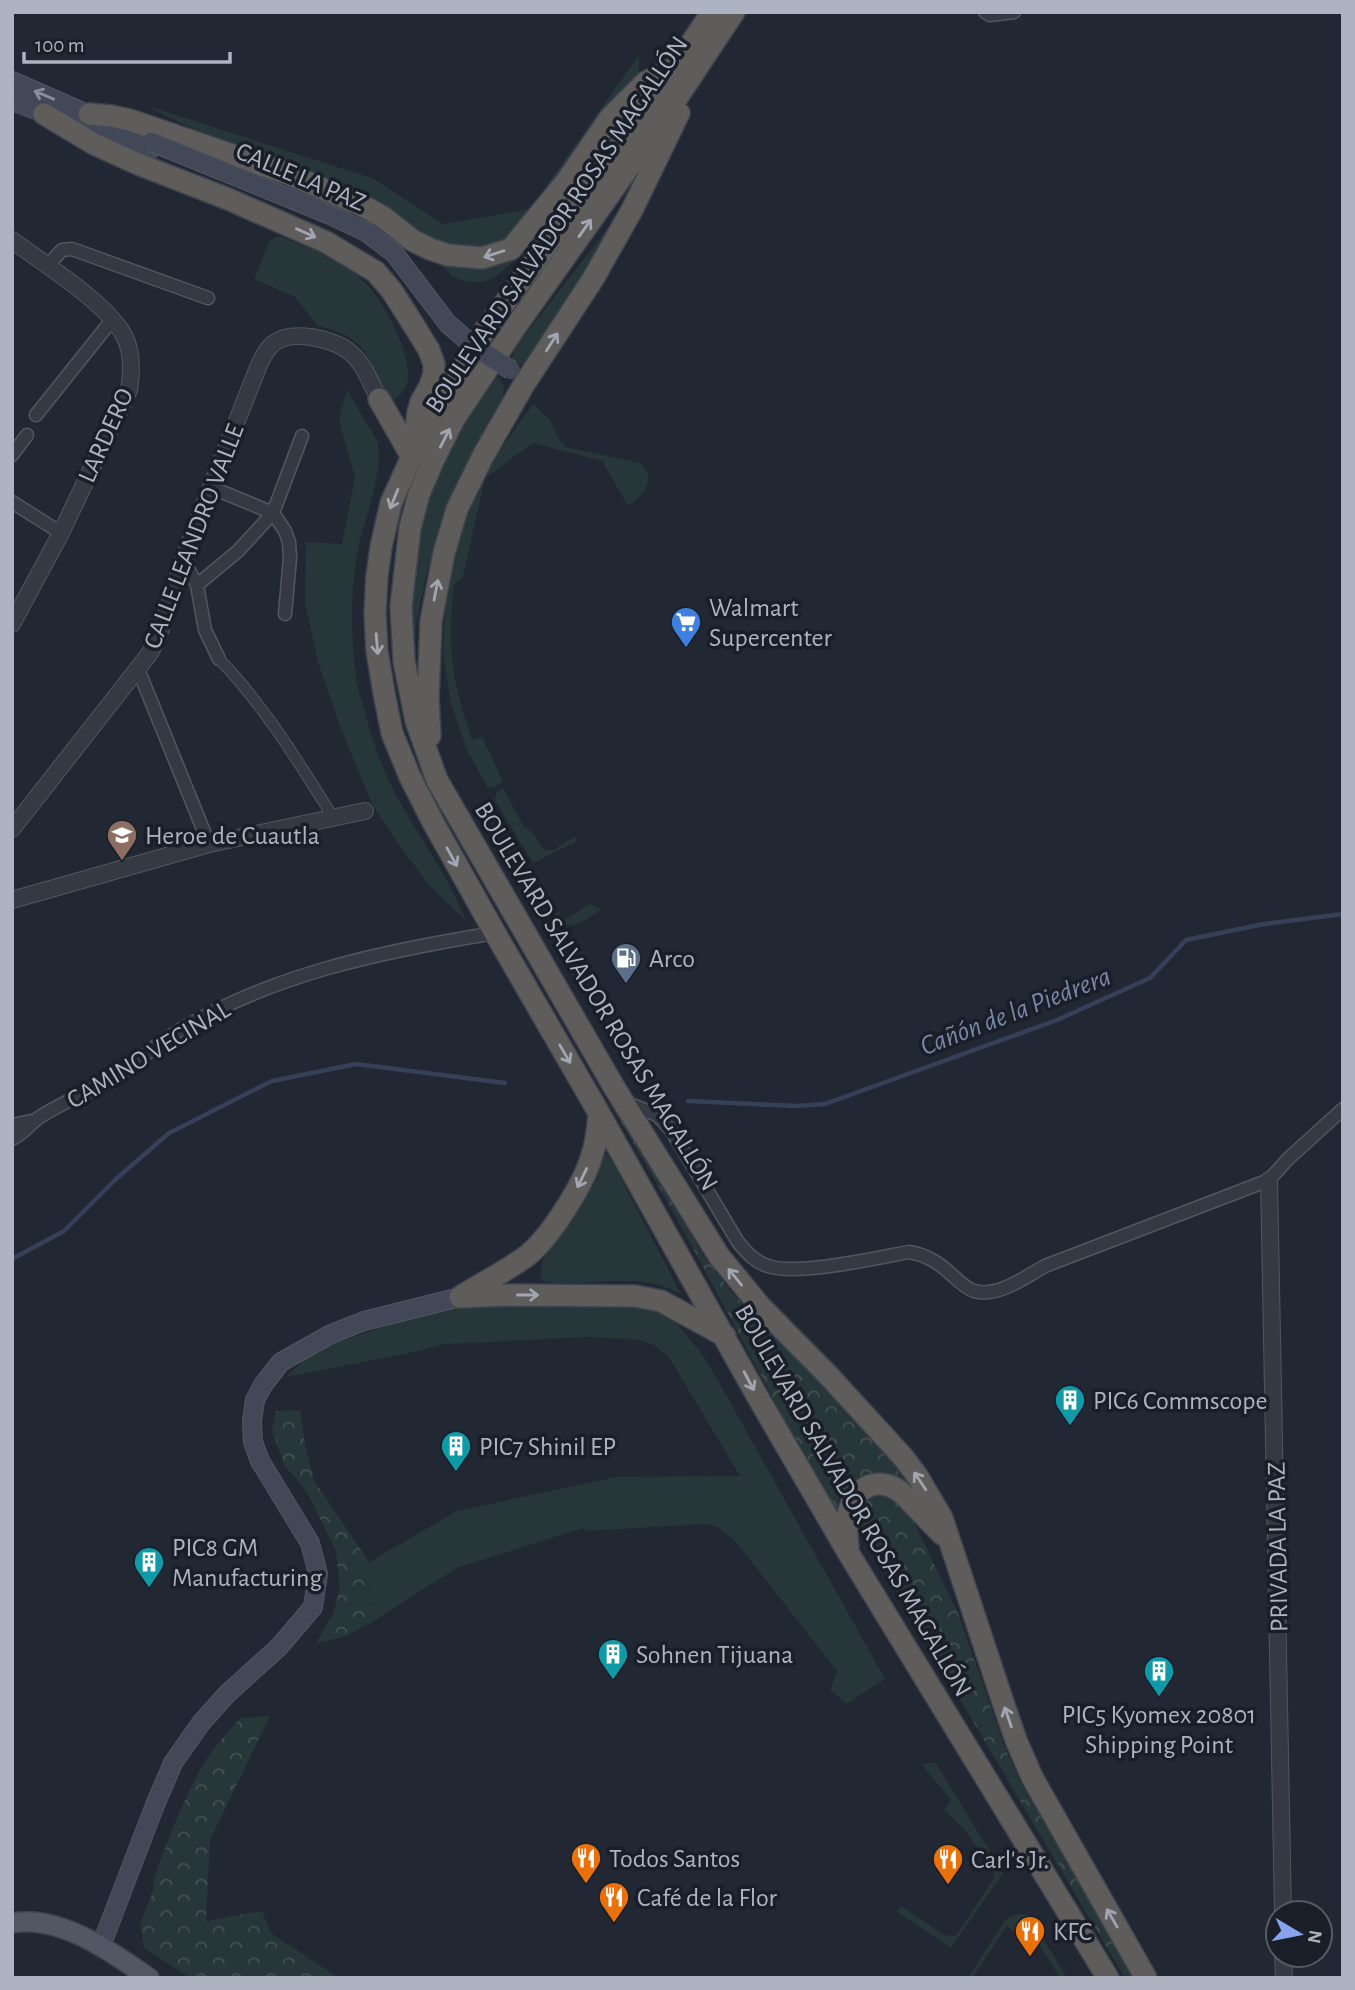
<svg xmlns="http://www.w3.org/2000/svg" width="1355" height="1990" font-family="'Alegreya Sans',sans-serif">
  <defs>
    <pattern id="forest-crowns" width="20" height="18" patternUnits="userSpaceOnUse" patternTransform="scale(1.75)"><rect width="20" height="18" fill="#273638"/><path d="M2 6a3 3 0 1 1 6 0M12 15a3 3 0 1 1 6 0" fill="none" stroke="#445153"/></pattern>
  </defs>
  <rect width="100%" height="100%" fill="#212733"/>
  <path fill="#273638" d="M 639,55 L 639,78 L 632,99 C 610,130 588,161 567,192 C 546,222 527,254 497,275 C 483,285 466,284 452,276 L 388,211 L 240,152 L 144,105 L 372,178 L 443,224 L 530,209 Z
    M 620,212 L 626,213 L 526,364 L 518,365 L 509,363 L 518,344 Z
    M 279,236 C 302,246 329,253 349,268 C 360,277 372,288 379,300 C 392,321 431,388 390,400 L 378,386 L 374,371 L 368,357 L 359,345 L 346,335 L 317,325 L 295,297 L 254,279 L 270,240 Z
    M 498,377 L 504,388 L 502,407 L 472,453 L 459,478 L 436,540 L 425,580 L 416,624 L 415,641 L 417,689 L 409,641 L 412,565 L 428,497 L 457,431 L 486,387 Z
    M 347,390 L 377,441 C 386,469 362,524 357,555 C 350,595 351,636 356,676 C 357,688 362,701 365,712 C 372,738 380,763 392,787 C 415,833 448,873 466,921 L 430,886 L 405,853 L 372,804 L 341,729 L 318,662 L 305,603 L 306,542 L 342,544 L 355,476 L 340,425 L 340,414 Z
    M 533,404 L 550,420 L 560,441 L 566,447 L 640,463 C 658,479 643,496 628,506 L 602,461 L 533,443 L 485,478 L 463,577 L 454,584 C 450,620 449,658 458,693 C 462,708 467,724 472,740 L 482,737 L 503,781 L 493,788 L 487,787 L 466,748 L 451,703 L 443,655 L 445,609 L 455,541 L 482,475 Z
    M 503,788 L 523,825 L 532,832 L 544,850 L 553,850 L 575,837 L 578,841 L 533,863 L 495,801 L 496,793 Z
    M 590,904 L 600,909 L 604,908 C 579,923 567,938 544,909 L 551,916 L 559,912 L 564,920 Z
    M 606,1154 L 609,1155 L 681,1294 C 637,1269 590,1288 543,1282 L 540,1275 L 542,1262 L 601,1157 Z
    M 492,1304 L 647,1306 L 676,1322 L 701,1353 L 720,1384 L 885,1679 L 847,1704 L 830,1690 L 837,1671 L 736,1542 L 716,1526 L 704,1524 L 586,1531 L 583,1528 L 457,1568 L 372,1622 L 369,1562 L 457,1511 L 616,1477 L 740,1476 L 670,1359 L 656,1346 L 640,1340 L 590,1337 L 446,1344 L 406,1354 L 286,1377 L 305,1359 L 335,1343 L 398,1322 L 446,1309 Z
    M 928,1763 L 936,1763 L 1003,1873 L 951,1948 L 897,1912 L 901,1906 L 944,1935 L 956,1936 L 994,1878 L 993,1868 L 963,1828 L 944,1810 L 951,1800 L 922,1765 Z
    M 1020,1914 L 1029,1915 L 1067,1978 L 1060,1978 L 1030,1930 L 1017,1935 L 1007,1926 L 972,1978 L 968,1978 L 1005,1920 L 1011,1916 Z"/>
  <path fill="url(#forest-crowns)" d="M 610,1100 L 613,1101 L 664,1184 L 701,1252 L 732,1293 L 837,1398 L 890,1459 L 918,1501 L 857,1482 L 839,1498 L 836,1512 C 774,1406 720,1294 659,1187 C 643,1159 626,1132 610,1104 Z
    M 300,1410 L 305,1444 L 314,1480 L 369,1562 L 372,1622 L 344,1637 L 316,1643 L 333,1614 L 340,1587 L 336,1551 L 307,1492 L 285,1466 L 272,1431 L 276,1411 Z
    M 886,1494 L 906,1506 L 958,1613 L 1005,1748 L 1019,1779 L 1134,1978 L 1125,1978 L 858,1527 C 859,1507 865,1495 886,1494 Z
    M 270,1716 L 210,1840 L 206,1921 L 262,1911 L 271,1933 L 339,1978 L 191,1978 L 144,1948 L 140,1924 L 154,1888 L 153,1880 C 170,1836 185,1791 212,1751 C 220,1740 231,1729 240,1718 Z"/>
  <g fill="none" stroke-linecap="round" stroke-linejoin="round">
    <path stroke="#364059" stroke-width="4.5" d="M 688,1101 L 797,1106 L 825,1104 L 1057,1020 L 1150,978 L 1186,940 L 1264,924 L 1343,914
      M 12,1259 L 64,1231 L 116,1179 L 169,1133 L 272,1081 L 356,1064 L 505,1083"/>
    <g stroke="#525662" stroke-width="12">
      <path id="pedestrian" d="M 219,659 C 264,705 299,763 333,817"/>
    </g>
    <g stroke="#525662" stroke-width="15">
      <path id="minor" d="M 985,12 L 990,15 L 1014,12
        M 47,266 L 62,250 L 72,249 L 208,298
        M 36,415 L 112,320
        M 12,455 L 27,435
        M 210,487 L 273,513 L 285,531 L 289,542 L 290,558 L 285,614
        M 12,502 L 61,533
        M 183,560 L 197,585 L 205,630 L 219,659
        M 197,585 L 238,551 L 273,513 L 302,436
        M 138,669 L 209,844
        M 625,1102 L 657,1115 L 671,1130 L 738,1242 C 747,1253 755,1262 768,1266 C 797,1276 877,1258 909,1252 C 927,1255 939,1263 952,1275 C 959,1281 965,1288 974,1291 C 998,1298 1025,1277 1045,1266 L 1269,1180 L 1288,1159 L 1343,1109
        M 12,1125 L 36,1120
        M 12,1139 C 23,1134 28,1126 37,1119 C 58,1104 88,1093 112,1079 C 133,1066 151,1048 172,1035 C 269,974 384,951 495,933"/>
    </g>
    <g stroke="#525662" stroke-width="18">
      <path id="tertiary" d="M 12,240 C 45,265 100,298 122,332 C 133,349 132,372 129,390 L 61,533 L 12,624
        M 12,829 L 150,653 C 166,623 173,589 184,557 C 208,492 234,429 259,365 C 263,357 267,348 274,343 C 292,329 336,339 351,353 C 364,364 371,384 379,399
        M 12,900 L 209,844 L 365,811
        M 1269,1180 L 1283,1913
        M 1283,1955 L 1284,1978"/>
    </g>
    <g stroke="#525662" stroke-width="20">
      <path id="secondary" d="M 12,81 L 151,142
        M 12,101 L 148,153
        M 101,1946 L 155,1805 L 173,1763 L 201,1723 L 227,1694 L 279,1647 L 313,1607 L 318,1574 L 310,1543 L 260,1461 L 253,1442 L 252,1421 L 255,1400 L 263,1385 L 281,1362 L 331,1334 L 364,1321 L 460,1297"/>
    </g>
    <g stroke="#3e424e" stroke-width="22">
      <path id="primary" d="M 12,1923 C 59,1914 112,1952 149,1978"/>
    </g>
    <g stroke="#3f434f" stroke-width="24">
      <path id="trunk" d="M 712,12 L 648,108 L 485,330 L 414,452 L 391,503 L 381,547 L 377,576 L 375,613 L 377,651 L 384,693 L 392,733 L 410,777 L 434,824 L 495,933 L 599,1113 L 756,1394 L 849,1554 L 1108,1978
        M 734,12 L 663,119 L 514,329 L 454,419 L 433,461 L 419,494 L 410,528 L 401,606 L 404,661 L 416,721 L 437,780 L 614,1087 L 719,1256 L 760,1306 L 829,1376 L 903,1457 L 918,1477 L 942,1518 L 1004,1705 L 1016,1740 L 1032,1777 L 1146,1978
        M 44,114 L 94,144 L 138,164 L 228,199 L 326,242 L 376,272 L 392,291 L 413,324 L 429,350 L 434,364 L 434,374 L 430,386 L 421,402 L 418,412 L 415,440
        M 89,114 L 111,116 L 130,120 L 288,174 L 363,206 L 383,217 L 412,240 L 430,249 L 448,255 L 482,258 L 511,249 L 566,182 L 610,118 L 646,82 L 672,69
        M 379,399 L 412,457
        M 430,736 L 428,698 L 431,621 L 444,553 L 457,509 L 483,456 L 523,386 L 593,279 L 633,208 L 679,113
        M 463,1295 C 484,1282 508,1270 528,1255 C 551,1236 584,1184 592,1155 C 597,1141 598,1127 599,1113
        M 460,1297 L 512,1295 L 635,1296 L 661,1301 L 725,1336
        M 848,1547 C 847,1536 845,1525 848,1514 C 855,1485 879,1475 902,1493 L 942,1534"/>
    </g>
    <use href="#pedestrian" stroke="#343944" stroke-width="10"/>
    <use href="#minor" stroke="#343944" stroke-width="12"/>
    <use href="#tertiary" stroke="#343944" stroke-width="16"/>
    <use href="#secondary" stroke="#424857" stroke-width="18"/>
    <use href="#primary" stroke="#525764" stroke-width="19"/>
    <use href="#trunk" stroke="#5e5d5b" stroke-width="21"/>
    <g stroke="#525662" stroke-width="20" stroke-linecap="butt">
      <path id="secondary-bridge" d="M 151,142 L 330,215 L 366,232 L 394,253 L 448,324 L 461,335 L 469,343 L 511,370"/>
    </g>
    <use href="#secondary-bridge" stroke="#424857" stroke-width="18"/>
  </g>
  <defs><path id="oneway-shaft" d="M-6 0H5M1.5-3L5.5 0L1.5 3" fill="none" stroke-width="1.6" stroke-linecap="round" stroke-linejoin="round" transform="scale(1.75)"/></defs>
  <use stroke="#888e9c" href="#oneway-shaft" transform="translate(44 95) rotate(-157)"/>
  <g stroke="#a2a6b2">
    <use href="#oneway-shaft" transform="translate(585 228) rotate(-55)"/>
    <use href="#oneway-shaft" transform="translate(306 233) rotate(24)"/>
    <use href="#oneway-shaft" transform="translate(494 254) rotate(162)"/>
    <use href="#oneway-shaft" transform="translate(552 342) rotate(-57)"/>
    <use href="#oneway-shaft" transform="translate(445 438) rotate(-63)"/>
    <use href="#oneway-shaft" transform="translate(394 499) rotate(112)"/>
    <use href="#oneway-shaft" transform="translate(436 590) rotate(-79)"/>
    <use href="#oneway-shaft" transform="translate(377 644) rotate(85)"/>
    <use href="#oneway-shaft" transform="translate(452 857) rotate(61)"/>
    <use href="#oneway-shaft" transform="translate(565 1054) rotate(60)"/>
    <use href="#oneway-shaft" transform="translate(582 1178) rotate(116)"/>
    <use href="#oneway-shaft" transform="translate(735 1277) rotate(-129)"/>
    <use href="#oneway-shaft" transform="translate(528 1295)"/>
    <use href="#oneway-shaft" transform="translate(749 1381) rotate(62)"/>
    <use href="#oneway-shaft" transform="translate(920 1481) rotate(-124)"/>
    <use href="#oneway-shaft" transform="translate(1008 1717) rotate(-109)"/>
    <use href="#oneway-shaft" transform="translate(1112 1918) rotate(-120)"/>
  </g>
  <defs>
    <g id="supermarket-pin" transform="scale(1.575)"><path d="M0 17L-7.5 6A9.5 9.5 0 1 1 7.5 6Z" fill="#3f7fe0" stroke="#1a1e28"/><path d="M-6-5.5h2.5l.6 2H6L4.5 2H-2.5L-4.4-4H-6ZM-1.5 3.2a1.3 1.3 0 1 0 .1 0ZM3 3.2a1.3 1.3 0 1 0 .1 0Z" fill="#fff"/></g>
    <g id="school-pin" transform="scale(1.575)"><path d="M0 17L-7.5 6A9.5 9.5 0 1 1 7.5 6Z" fill="#8d6e63" stroke="#1a1e28"/><path d="M0-5L7-2L0 1L-7-2ZM-4 1L0 2.5L4 1V4Q0 6-4 4Z" fill="#fff"/></g>
    <g id="fuel-pin" transform="scale(1.575)"><path d="M0 17L-7.5 6A9.5 9.5 0 1 1 7.5 6Z" fill="#5c6f8a" stroke="#1a1e28"/><path d="M-5.5-6h7V0h2V4h1.3V-2.5L3-4.5l.8-.8L6-3V5H2.5V1h-1V6h-7ZM-4.2-4.7v3.2H.2V-4.7Z" fill="#fff"/></g>
    <g id="building-pin" transform="scale(1.575)"><path d="M0 17L-7.5 6A9.5 9.5 0 1 1 7.5 6Z" fill="#0f9aa8" stroke="#1a1e28"/><path d="M-4-6H4V6H1V3H-1V6H-4ZM-2.5-4.3h1.7v1.8h-1.7ZM.8-4.3h1.7v1.8H.8ZM-2.5-1h1.7V.8h-1.7ZM.8-1h1.7V.8H.8Z" fill="#fff"/></g>
    <g id="restaurant-pin" transform="scale(1.575)"><path d="M0 17L-7.5 6A9.5 9.5 0 1 1 7.5 6Z" fill="#e8710a" stroke="#1a1e28"/><path d="M-5-6h1v4h1v-4h1v4h1v-4h1v5L-1.5 .5V6h-2V.5L-5-1ZM5-6V6H3V1.5H1.5Q1.5-4 5-6Z" fill="#fff"/></g>
  </defs>
  <g fill-rule="evenodd">
    <use href="#supermarket-pin" x="686" y="622"/>
    <use href="#school-pin" x="122" y="835"/>
    <use href="#fuel-pin" x="626" y="958"/>
    <use href="#building-pin" x="1070" y="1400"/>
    <use href="#building-pin" x="456" y="1446"/>
    <use href="#building-pin" x="149" y="1562"/>
    <use href="#building-pin" x="613" y="1654"/>
    <use href="#building-pin" x="1159" y="1671"/>
    <use href="#restaurant-pin" x="586" y="1858"/>
    <use href="#restaurant-pin" x="948" y="1859"/>
    <use href="#restaurant-pin" x="614" y="1897"/>
    <use href="#restaurant-pin" x="1030" y="1931"/>
  </g>
  <g text-anchor="middle" stroke-width="7" stroke-linejoin="round" paint-order="stroke">
    <g font-size="26" fill="#aeb3c1" stroke="#1a1e28">
      <text transform="translate(301 176) rotate(23)" y="9">CALLE LA PAZ</text>
      <text transform="translate(556 224) rotate(-56)" y="9">BOULEVARD SALVADOR ROSAS MAGALLÓN</text>
      <text transform="translate(105 435) rotate(-66)" y="9">LARDERO</text>
      <text transform="translate(193 536) rotate(-69)" y="9">CALLE LEANDRO VALLE</text>
      <text transform="translate(597 996) rotate(59)" y="9">BOULEVARD SALVADOR ROSAS MAGALLÓN</text>
      <text transform="translate(148 1054) rotate(-31)" y="9">CAMINO VECINAL</text>
      <text transform="translate(854 1500) rotate(60)" y="9">BOULEVARD SALVADOR ROSAS MAGALLÓN</text>
      <text transform="translate(1277 1547) rotate(-91)" y="9">PRIVADA LA PAZ</text>
    </g>
    <g font-size="26" fill="#aeb3c1" stroke="#1a1e28" text-anchor="start">
      <text x="709" y="616">Walmart<tspan x="709" dy="30">Supercenter</tspan></text>
      <text x="145" y="844">Heroe de Cuautla</text>
      <text x="649" y="967">Arco</text>
      <text x="1093" y="1409">PIC6 Commscope</text>
      <text x="479" y="1455">PIC7 Shinil EP</text>
      <text x="172" y="1556">PIC8 GM<tspan x="172" dy="30">Manufacturing</tspan></text>
      <text x="636" y="1663">Sohnen Tijuana</text>
      <text x="1159" y="1723" text-anchor="middle">PIC5 Kyomex 20801<tspan x="1159" dy="30">Shipping Point</tspan></text>
      <text x="609" y="1867">Todos Santos</text>
      <text x="971" y="1868">Carl's Jr.</text>
      <text x="637" y="1906">Café de la Flor</text>
      <text x="1053" y="1940">KFC</text>
    </g>
    <g font-size="28" font-style="italic" fill="#7987a7" stroke="#1a1e28">
      <text transform="translate(1015 1010) rotate(-21)" y="10">Cañón de la Piedrera</text>
    </g>
  </g>
  <rect width="1355" height="1990" fill="none" stroke="#aeb3c1" stroke-width="28"/>
  <g transform="translate(1299 1934) rotate(100)"><circle r="33" fill="#1a1e28" stroke="#555a65" stroke-width="2"/>
  <path d="M0-5L12 26L0 18L-12 26Z" fill="#88a3ec"/>
  <text y="-10" font-size="19" font-weight="bold" text-anchor="middle" fill="#aeb3c1">N</text>
  </g>
  <path d="M24 52v10h206v-10" fill="none" stroke="#aeb3c1" stroke-width="3.5"/>
  <text x="35" y="52" font-size="21" fill="#aeb3c1" stroke="#1a1e28" stroke-width="5" paint-order="stroke">100 m</text>
</svg>
